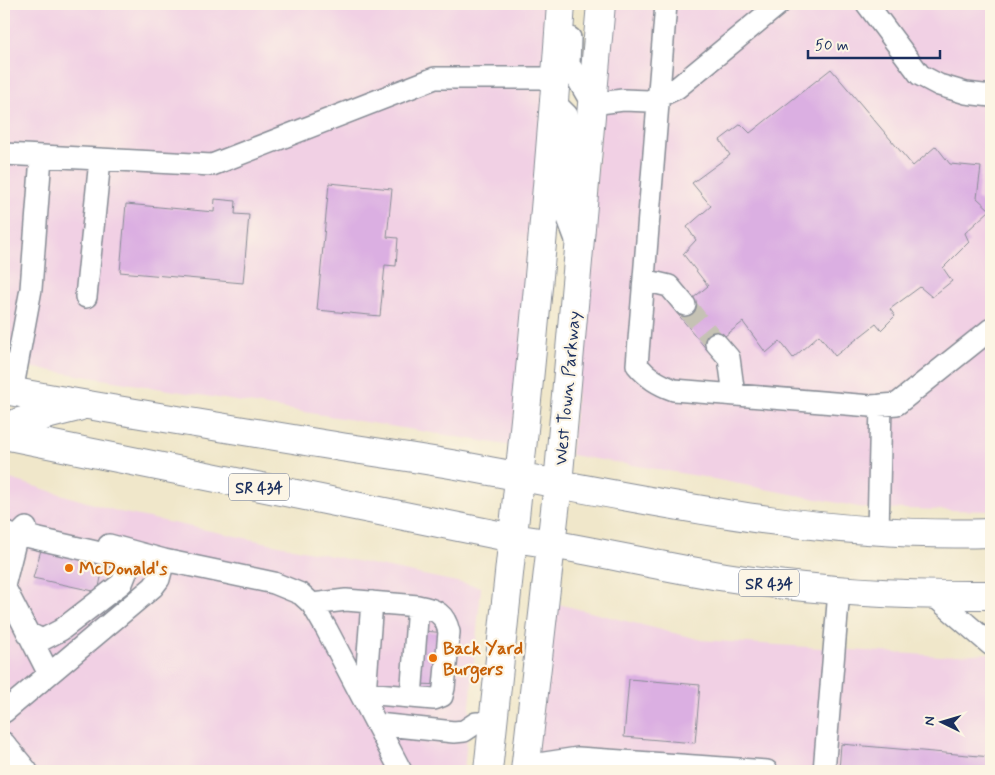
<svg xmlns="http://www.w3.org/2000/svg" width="995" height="775" font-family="Mynerve,sans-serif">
  <rect width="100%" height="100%" fill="#fcf5e5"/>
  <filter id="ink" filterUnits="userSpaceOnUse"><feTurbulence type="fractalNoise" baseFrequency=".02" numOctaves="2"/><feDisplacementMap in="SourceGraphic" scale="10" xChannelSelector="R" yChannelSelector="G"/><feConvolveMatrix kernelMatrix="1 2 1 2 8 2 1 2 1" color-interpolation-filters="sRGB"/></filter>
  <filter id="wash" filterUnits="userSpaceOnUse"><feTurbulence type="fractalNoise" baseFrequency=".0096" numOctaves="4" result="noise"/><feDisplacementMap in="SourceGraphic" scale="20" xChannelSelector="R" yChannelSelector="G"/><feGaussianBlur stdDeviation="1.12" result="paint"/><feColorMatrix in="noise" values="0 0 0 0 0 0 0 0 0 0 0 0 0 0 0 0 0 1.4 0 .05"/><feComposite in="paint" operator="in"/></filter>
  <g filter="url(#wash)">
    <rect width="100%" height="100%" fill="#f0e7ca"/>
    <path fill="#f1d0e4" d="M 4,4 L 551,4 L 512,446 L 4,363 Z
      M 612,4 L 991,4 L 991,511 L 864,508 L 698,476 L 571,455 Z
      M 4,477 L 120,512 L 481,587 L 464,771 L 4,771 Z
      M 554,603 L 702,640 L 941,656 L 991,653 L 991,771 L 535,771 Z"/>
    <g id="blocks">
      <path fill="#dbafe2" d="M 831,69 L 913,166 L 936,146 L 950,164 L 981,167 L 977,198 L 990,210 L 965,233 L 969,242 L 943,268 L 952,281 L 932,297 L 920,287 L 890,309 L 895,316 L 881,330 L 876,324 L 835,356 L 819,335 L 793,358 L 780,341 L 766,353 L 743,322 L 707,350 L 676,312 L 708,286 L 683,254 L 696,240 L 687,227 L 711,206 L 692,183 L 730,155 L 720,140 L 741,124 L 750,133 Z
        M 329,183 L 392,189 L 387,237 L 398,238 L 396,266 L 385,265 L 380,316 L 317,310 Z
        M 215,199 L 236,201 L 235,214 L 249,215 L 243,283 L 120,272 L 126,204 L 214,212 Z
        M 43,543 L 105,558 L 98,592 L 33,578 Z
        M 424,631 L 446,633 L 442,685 L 419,684 Z
        M 629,679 L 700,685 L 695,743 L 624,737 Z
        M 841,744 L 991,757 L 991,771 L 839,771 Z"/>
    </g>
  </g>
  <g filter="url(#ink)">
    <use href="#blocks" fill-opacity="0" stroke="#868b94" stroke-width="1"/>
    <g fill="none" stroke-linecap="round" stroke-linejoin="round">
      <path stroke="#c5c2b4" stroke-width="21" stroke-dasharray="21 11" stroke-linecap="butt" d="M 685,305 L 716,343"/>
      <g stroke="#868b94" stroke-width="24">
        <path id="minor" d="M 666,4 L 637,365 C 648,378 658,384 674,390 L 871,406 L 897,404 L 991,329
          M 867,4 L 920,75 L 939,85 L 966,93 L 991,96
          M 570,38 L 569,64 L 592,104 L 623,100 L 649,101 L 677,88 L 779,4
          M 554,102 L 567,115 L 572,134 L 566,213 L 578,245
          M 4,154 L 212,165 L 435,78 L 556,78
          M 644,280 L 669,286 L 685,305
          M 86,297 L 100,160
          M 716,343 L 729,358 L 734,395
          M 12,392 L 31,289 L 41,157
          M 4,531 L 16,538 L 26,536 L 122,558 L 128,568 L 122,583 L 61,630 L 42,640 L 28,633
          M 878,531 L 881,405
          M 109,545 L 164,560
          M 4,586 L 16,538 L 26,528
          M 4,586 L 49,674
          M 933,595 L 991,645
          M 312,604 L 346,600 L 418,606 L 411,697 L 365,693 L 372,602
          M 411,697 L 434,699 L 442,696 L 444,688 L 449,632 C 445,614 436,609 418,606
          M 4,712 L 153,587 L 159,579 L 164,560 L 274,583 L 301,594 L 312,604 L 327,630 L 401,771
          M 377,724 L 454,732 L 464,731 L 476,723 L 493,723
          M 4,743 L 27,771
          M 525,766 L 578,758 L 767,771
          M 824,771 L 839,591"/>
      </g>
      <g stroke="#868b94" stroke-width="30">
        <path id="major" d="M 4,390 C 116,411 228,428 341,447 C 388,454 437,461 484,470 C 652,501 820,539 991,533
          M 4,430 L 19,422 L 78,407
          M 4,435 L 513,538 C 585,548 655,566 726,577 C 814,591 903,596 991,595
          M 488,771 C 515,516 544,260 561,4
          M 525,771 L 558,484 L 601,4"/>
      </g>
      <use href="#minor" stroke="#fff" stroke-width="21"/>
      <use href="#major" stroke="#fff" stroke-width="28"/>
    </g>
  </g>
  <g fill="#e8710a" stroke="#fcf5e5" stroke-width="2">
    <circle cx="69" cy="568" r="5"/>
    <circle cx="433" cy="658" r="5"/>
  </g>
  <g text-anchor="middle" stroke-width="4.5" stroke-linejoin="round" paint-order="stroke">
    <g fill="#fcf5e5" stroke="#5e6a86" stroke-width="1">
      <rect x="229" y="473.5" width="60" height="27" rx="4"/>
      <rect x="739" y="569.5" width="60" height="27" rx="4"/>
    </g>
    <g font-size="16" font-weight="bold" fill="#1b2f5e">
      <text x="259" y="493">SR 434</text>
      <text x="769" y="589">SR 434</text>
    </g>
    <g font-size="18" fill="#1b2f5e" stroke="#fcf5e5">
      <text transform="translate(567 388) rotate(-85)" y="6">West Town Parkway</text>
    </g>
    <g font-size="18" font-weight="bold" fill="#c56008" stroke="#fcf5e5" text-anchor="start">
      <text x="79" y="574">McDonald's</text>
      <text x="443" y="654">Back Yard<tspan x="443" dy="21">Burgers</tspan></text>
    </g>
  </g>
  <rect width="995" height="775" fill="none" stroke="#fcf5e5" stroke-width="20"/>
  <g transform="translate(942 722) rotate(275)" stroke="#fcf5e5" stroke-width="4" paint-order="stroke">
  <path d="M0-4L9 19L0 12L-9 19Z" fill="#1b2f5e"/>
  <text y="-8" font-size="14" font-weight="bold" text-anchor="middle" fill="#1b2f5e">N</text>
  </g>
  <path d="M808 50v8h132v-8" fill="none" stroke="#1b2f5e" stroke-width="2.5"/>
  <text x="815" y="50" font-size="15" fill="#1b2f5e" stroke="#fcf5e5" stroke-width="4" paint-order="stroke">50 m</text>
</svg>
